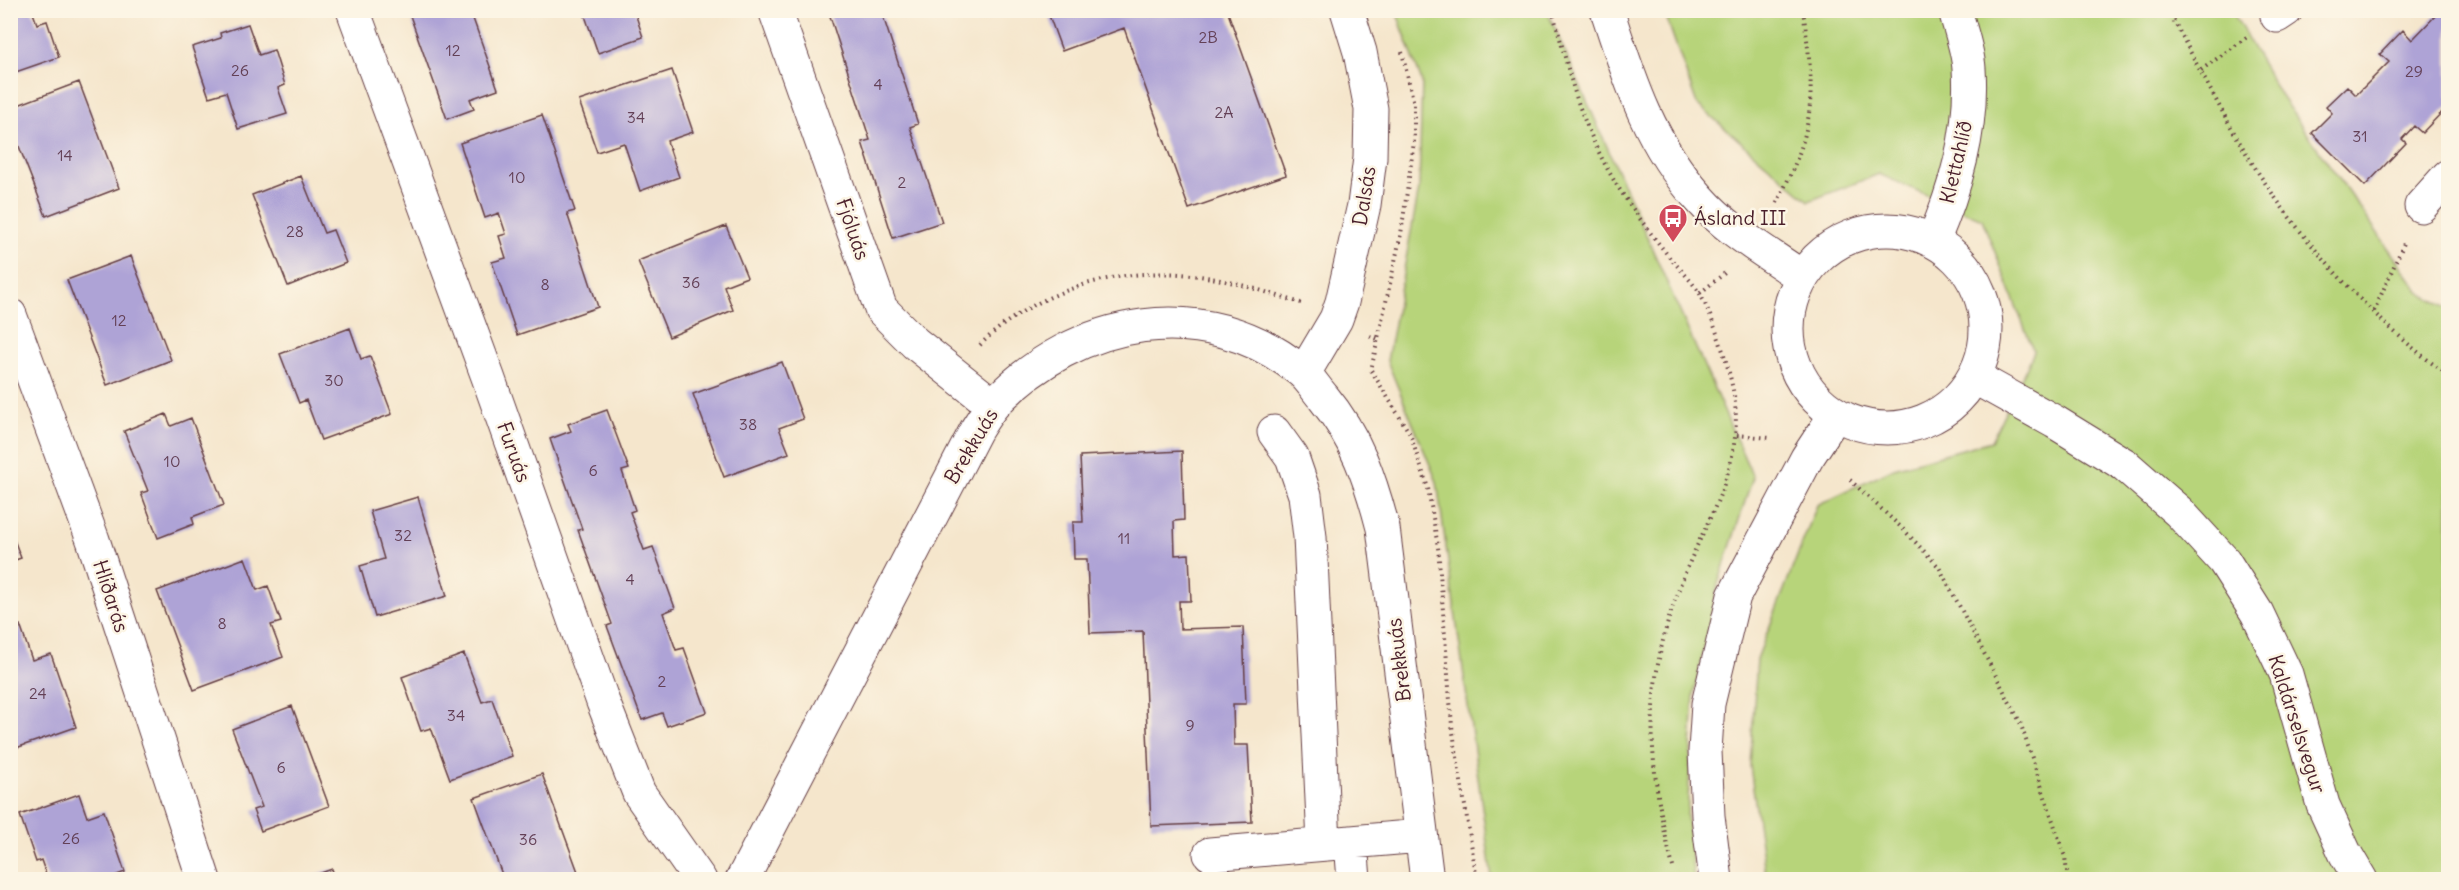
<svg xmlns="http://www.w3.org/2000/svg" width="2459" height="890" font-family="Delius,sans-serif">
  <rect width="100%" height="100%" fill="#fcf5e5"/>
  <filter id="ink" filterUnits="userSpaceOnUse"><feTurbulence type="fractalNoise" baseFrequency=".0167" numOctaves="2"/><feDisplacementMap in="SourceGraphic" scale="12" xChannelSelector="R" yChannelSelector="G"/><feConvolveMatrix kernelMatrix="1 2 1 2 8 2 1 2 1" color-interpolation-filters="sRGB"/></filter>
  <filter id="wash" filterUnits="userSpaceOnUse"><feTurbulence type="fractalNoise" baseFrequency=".008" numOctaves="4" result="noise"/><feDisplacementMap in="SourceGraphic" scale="24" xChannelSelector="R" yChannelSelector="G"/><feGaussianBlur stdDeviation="1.35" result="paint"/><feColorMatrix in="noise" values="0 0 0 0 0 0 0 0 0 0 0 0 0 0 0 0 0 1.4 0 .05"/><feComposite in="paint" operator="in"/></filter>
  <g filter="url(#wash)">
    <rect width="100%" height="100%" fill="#f5e6cc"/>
    <path fill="#b7d47a" stroke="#807a52" stroke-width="1.5" d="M 1396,11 L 1547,11 L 1753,477 L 1718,584 L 1694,694 L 1687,818 L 1694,879 L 1492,879 L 1437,482 L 1387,361 L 1419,189 L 1422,82 Z
      M 1664,11 L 2232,11 L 2282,98 L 2420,293 L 2448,308 L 2448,879 L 1766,879 L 1750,766 L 1757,659 L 1817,505 L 1894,468 L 1991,441 L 2034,352 L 1982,219 L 1879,174 L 1809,201 L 1697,104 Z"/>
    <g id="blocks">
      <path fill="#aea3d6" d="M 10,10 L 32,10 L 37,24 L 47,21 L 59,57 L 10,74 Z
        M 408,10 L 470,10 L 498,89 L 470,99 L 474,109 L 447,119 Z
        M 583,10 L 634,10 L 643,37 L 598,53 Z
        M 828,10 L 881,10 L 918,124 L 910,127 L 942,222 L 893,238 L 862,142 L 870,140 Z
        M 1047,10 L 1227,10 L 1286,175 L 1189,209 L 1124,28 L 1062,51 Z
        M 2441,10 L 2448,10 L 2448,106 L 2422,133 L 2414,126 L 2402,139 L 2406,143 L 2365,186 L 2312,133 L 2332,113 L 2326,106 L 2347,86 L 2356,95 L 2389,62 L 2380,54 L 2403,30 L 2412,40 Z
        M 248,24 L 259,55 L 274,50 L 285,85 L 278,88 L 287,114 L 238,129 L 226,92 L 209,97 L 192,47 L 221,38 L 220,33 Z
        M 672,70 L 693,132 L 667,141 L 679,177 L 640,191 L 624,143 L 597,152 L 579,101 Z
        M 79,82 L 119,188 L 46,216 L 10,123 L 10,108 Z
        M 542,115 L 575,211 L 567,213 L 598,307 L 517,335 L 492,262 L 506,258 L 499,236 L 506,234 L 499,213 L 485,218 L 460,143 Z
        M 301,176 L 324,233 L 333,230 L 346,263 L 288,286 L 252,195 Z
        M 726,226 L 747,277 L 724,286 L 733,310 L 669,337 L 638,261 Z
        M 131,256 L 171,360 L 107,385 L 67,280 Z
        M 350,328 L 361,359 L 370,356 L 392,414 L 321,440 L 306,400 L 299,403 L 280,354 Z
        M 782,362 L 803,419 L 779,428 L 789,453 L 724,477 L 693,394 Z
        M 607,410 L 629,469 L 622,471 L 635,510 L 630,512 L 644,550 L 653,547 L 675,608 L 663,613 L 676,650 L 684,648 L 707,712 L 667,726 L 662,713 L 642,720 L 607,626 L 612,624 L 578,530 L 582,529 L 550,439 L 571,431 L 568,424 Z
        M 166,414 L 171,426 L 191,418 L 224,505 L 192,517 L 194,524 L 158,538 L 141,493 L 148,491 L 124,431 Z
        M 1182,451 L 1184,520 L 1174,521 L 1175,555 L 1189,554 L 1191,601 L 1179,601 L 1180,629 L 1243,627 L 1246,704 L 1233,704 L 1234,745 L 1248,745 L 1252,822 L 1151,826 L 1143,631 L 1090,633 L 1087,559 L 1074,559 L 1073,522 L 1083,522 L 1080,456 Z
        M 418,497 L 447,596 L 375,617 L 360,566 L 384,559 L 370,511 Z
        M 10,529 L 21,558 L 10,562 Z
        M 245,558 L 257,590 L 268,586 L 281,622 L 271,625 L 283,657 L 194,690 L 157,591 Z
        M 20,625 L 32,660 L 51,654 L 76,727 L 16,748 L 10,732 L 10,628 Z
        M 464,654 L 482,702 L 492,699 L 512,756 L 450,779 L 431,728 L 421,731 L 402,677 Z
        M 292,706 L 329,806 L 261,831 L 253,810 L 262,807 L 232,729 Z
        M 542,774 L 581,880 L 504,880 L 474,798 Z
        M 79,794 L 87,817 L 104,811 L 125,872 L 104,880 L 48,880 L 41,860 L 36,862 L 20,815 Z
        M 332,869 L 336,880 L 304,880 L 304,879 Z"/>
    </g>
  </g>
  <g filter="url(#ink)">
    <use href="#blocks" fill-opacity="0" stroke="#643d43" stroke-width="1.5"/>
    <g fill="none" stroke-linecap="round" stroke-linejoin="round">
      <g stroke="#643d43" stroke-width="35">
        <path id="minor" d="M 353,10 L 488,377 L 603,702 L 639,793 L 700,880
          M 775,10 L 881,309 L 915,343 L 993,405
          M 2277,16 L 2286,10
          M 2421,206 L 2448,176
          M 1933,241 C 1956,188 1973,129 1969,69 C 1968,50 1960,29 1955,10
          M 10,315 L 93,540 L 204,880
          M 1304,373 L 1336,319 L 1342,302 L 1364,205 L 1370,158 L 1371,109 L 1360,52 L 1347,10
          M 1274,432 L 1292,457 L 1305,495 L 1310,537 L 1324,844
          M 1351,842 L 1354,880
          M 1210,854 L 1421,836
          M 742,880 L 976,430 C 981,422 987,412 994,404 C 1076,317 1206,293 1302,372 C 1310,379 1316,389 1323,397 C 1356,437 1370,478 1383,528 L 1427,880
          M 1716,880 L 1708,816 L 1705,751 L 1708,704 L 1734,596 L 1807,458 L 1836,414"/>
      </g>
      <g stroke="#643d43" stroke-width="35">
        <path id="major" d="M 1607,10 C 1630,81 1649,143 1700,199 C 1728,231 1768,253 1802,277
          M1788 329a99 99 0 1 1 198 0a99 99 0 1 1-198 0Z
          M 1974,377 L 2055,422 L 2125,465 L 2179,512 L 2224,561 L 2257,613 L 2286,674 L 2323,805 L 2345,853 L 2361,880"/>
      </g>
      <path stroke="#643d43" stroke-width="4" stroke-dasharray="1.5 4.5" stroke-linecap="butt" d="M 1552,10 C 1562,43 1569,77 1580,108 C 1590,135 1603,163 1618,187 C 1634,212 1652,235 1670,258 C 1680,269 1692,281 1700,294 C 1714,319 1732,374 1735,403 C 1742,475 1703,523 1680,586 C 1642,686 1647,765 1673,867
        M 2168,10 C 2196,62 2223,116 2254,166 C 2302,242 2375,323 2448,375
        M 1402,52 L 1414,104 L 1414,142 L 1401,234 L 1371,370 L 1410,434 L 1428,488 L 1438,547 L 1452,726 L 1477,880
        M 2201,70 L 2247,37
        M 1777,203 C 1789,178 1802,152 1807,125 C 1815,87 1808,48 1803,10
        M 1700,293 L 1726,272
        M 2374,311 L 2405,241
        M 1370,336 L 1378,339
        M 980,345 C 1036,289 1122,265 1199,276 C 1234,281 1268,293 1301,303
        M 1737,435 L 1770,438
        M 1850,480 L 1904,530 L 1939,567 L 2020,722 L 2065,857 L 2068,880"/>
      <use href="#minor" stroke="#fff" stroke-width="33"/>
      <use href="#major" stroke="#fff" stroke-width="33"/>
    </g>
  </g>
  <defs>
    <g id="bus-pin" transform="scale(1.5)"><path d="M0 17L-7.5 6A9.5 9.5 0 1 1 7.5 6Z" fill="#d1495b" stroke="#fcf5e5"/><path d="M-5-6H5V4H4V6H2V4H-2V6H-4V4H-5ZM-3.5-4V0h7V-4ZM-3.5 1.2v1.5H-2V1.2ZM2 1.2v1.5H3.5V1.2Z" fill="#fff"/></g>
  </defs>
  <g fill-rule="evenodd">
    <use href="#bus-pin" x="1673" y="218"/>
  </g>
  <g text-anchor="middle" stroke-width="5" stroke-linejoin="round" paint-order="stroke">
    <g font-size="16" fill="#634056">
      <text x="1208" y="43">2B</text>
      <text x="453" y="56">12</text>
      <text x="240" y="76">26</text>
      <text x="2414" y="77">29</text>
      <text x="878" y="90">4</text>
      <text x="1224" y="118">2A</text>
      <text x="636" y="123">34</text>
      <text x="2360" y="142">31</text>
      <text x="65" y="161">14</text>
      <text x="517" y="183">10</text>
      <text x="902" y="188">2</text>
      <text x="295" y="237">28</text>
      <text x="691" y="288">36</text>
      <text x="545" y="290">8</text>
      <text x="119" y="326">12</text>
      <text x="334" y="386">30</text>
      <text x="748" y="430">38</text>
      <text x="172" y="467">10</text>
      <text x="593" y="476">6</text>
      <text x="403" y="541">32</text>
      <text x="1124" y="544">11</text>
      <text x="630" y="585">4</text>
      <text x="222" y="629">8</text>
      <text x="662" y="687">2</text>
      <text x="38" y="699">24</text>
      <text x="456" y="721">34</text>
      <text x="1190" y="731">9</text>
      <text x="281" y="773">6</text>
      <text x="71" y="844">26</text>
      <text x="528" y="845">36</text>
    </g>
    <g font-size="20" fill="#4a1f2b" stroke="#fcf5e5">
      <text transform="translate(1956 162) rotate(-77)" y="7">Klettahlíð</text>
      <text transform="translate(1364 196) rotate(-81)" y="7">Dalsás</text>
      <text transform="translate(853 229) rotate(71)" y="7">Fjóluás</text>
      <text transform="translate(971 446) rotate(-59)" y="7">Brekkuás</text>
      <text transform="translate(514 452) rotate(70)" y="7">Furuás</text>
      <text transform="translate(111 596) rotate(72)" y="7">Hlíðarás</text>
      <text transform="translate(1399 660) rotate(-97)" y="7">Brekkuás</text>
      <text transform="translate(2297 724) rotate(72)" y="7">Kaldárselsvegur</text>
    </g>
    <g font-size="20" fill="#4a1f2b" stroke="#fcf5e5" text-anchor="start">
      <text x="1694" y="225">Ásland III</text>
    </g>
  </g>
  <rect width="2459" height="890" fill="none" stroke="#fcf5e5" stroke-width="36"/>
</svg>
